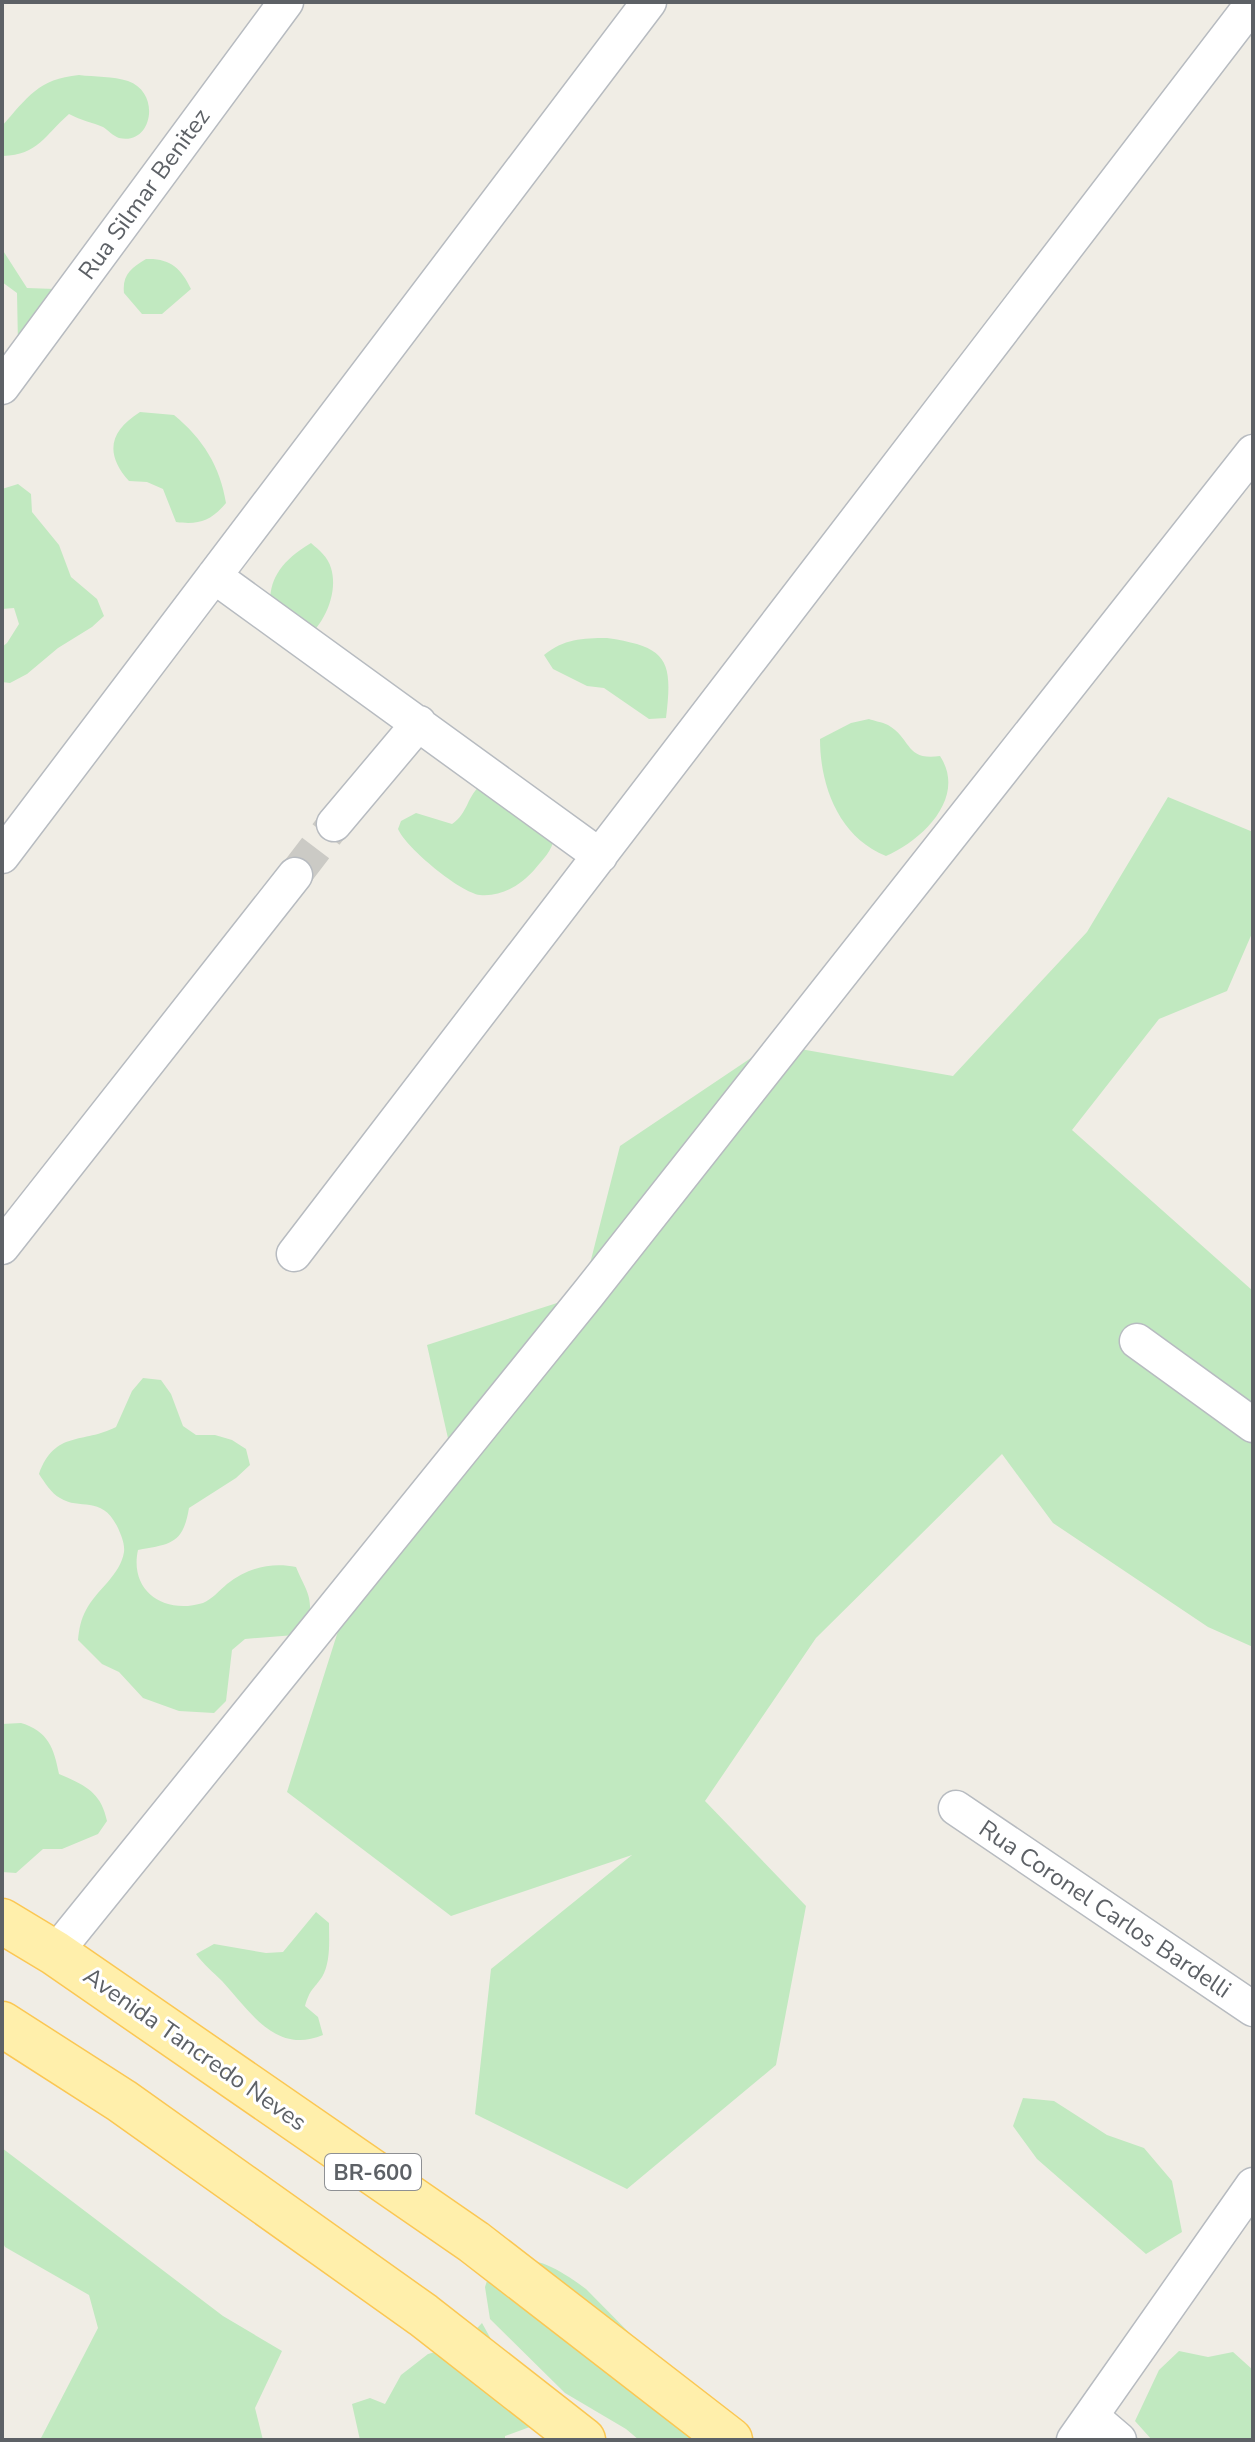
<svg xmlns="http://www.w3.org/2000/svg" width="1255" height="2442" font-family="'Nunito Sans',sans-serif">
  <rect width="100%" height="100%" fill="#f0ede5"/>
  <path fill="#c1e9c0" d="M 79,75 C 95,77 113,76 128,81 C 162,93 152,146 119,138 C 113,136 108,130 103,127 C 91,122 82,121 69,114 C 45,135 38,155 3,156 L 2,126 C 28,97 38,79 79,75 Z
    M 2,249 L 27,288 L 55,289 L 18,345 L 17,293 L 2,282 Z
    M 146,259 C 170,258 181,268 191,289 L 162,314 L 142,314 L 124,293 C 122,275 131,268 146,259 Z
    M 140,412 L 174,415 C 203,439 220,466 226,503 C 211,521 199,525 176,522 L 163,489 L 147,482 L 129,481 C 104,453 110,431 140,412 Z
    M 18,484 L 31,494 L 32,512 L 59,545 L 71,577 L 97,599 L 104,616 L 92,627 L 58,648 L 27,674 L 10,683 L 2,682 L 2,647 L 7,643 L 19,624 L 14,608 L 2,609 L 2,489 Z
    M 311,543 C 319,550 328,557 331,568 C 339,594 323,628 301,642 C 296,646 289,647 283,649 C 262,601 264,571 311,543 Z
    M 607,638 C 668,647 673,660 666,718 L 649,719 L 604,688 L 587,686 L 553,669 L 544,655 C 564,639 582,638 607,638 Z
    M 869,719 C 874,721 882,722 888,725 C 912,739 905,761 940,756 C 967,797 923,840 886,856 C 839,837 820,786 820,739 L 851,723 Z
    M 482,784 L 554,838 C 552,851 543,859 535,869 C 521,885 502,897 480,895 C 461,893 406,848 398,829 L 401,821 L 416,813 L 452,824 C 468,814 467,795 482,784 Z
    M 1168,797 L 1253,832 L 1253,931 L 1227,991 L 1159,1019 L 1072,1130 L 1253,1291 L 1253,1647 L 1208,1627 L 1053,1523 L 1002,1454 L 816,1638 L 705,1801 L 806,1906 L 776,2065 L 627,2189 L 475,2114 L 491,1969 L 632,1855 L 451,1916 L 287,1792 L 345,1609 L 454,1465 L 427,1345 L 582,1295 L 620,1146 L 772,1044 L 953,1076 L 1087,932 Z
    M 143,1378 L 161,1380 L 171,1394 L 183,1426 L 196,1435 L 215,1435 L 232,1440 L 246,1449 L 250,1465 L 236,1478 L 189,1508 C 183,1544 171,1544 138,1550 C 129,1591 164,1615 203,1603 C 211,1600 220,1590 227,1584 C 247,1568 271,1562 296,1567 C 306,1591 313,1595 309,1622 L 295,1635 L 245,1639 L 232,1650 L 226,1701 L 214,1713 L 179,1711 L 143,1698 L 119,1672 L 102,1664 L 78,1640 C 79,1629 81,1619 86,1610 C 97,1589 120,1576 124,1552 C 125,1544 121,1535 118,1528 C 102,1494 80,1511 60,1498 C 51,1493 45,1483 39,1474 C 55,1430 83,1444 116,1427 L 132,1391 Z
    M 21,1723 C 48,1731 54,1748 59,1774 C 85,1785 101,1792 107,1821 L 98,1834 L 62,1849 L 43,1849 L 16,1873 L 2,1872 L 2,1724 Z
    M 316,1912 L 329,1923 C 329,1940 331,1962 322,1977 C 313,1990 310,1989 305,2006 L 318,2017 L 323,2035 C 275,2055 250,2011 222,1981 C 213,1972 204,1965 196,1954 L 214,1944 L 266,1953 L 283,1952 Z
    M 1023,2098 L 1054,2101 L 1107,2135 L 1144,2148 L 1172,2181 L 1182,2232 L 1146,2254 L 1037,2159 L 1013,2126 Z
    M 2,2148 L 223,2316 L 282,2351 L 255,2408 L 263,2440 L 40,2440 L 98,2328 L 89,2295 L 5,2247 L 2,2241 Z
    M 495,2256 C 537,2258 552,2264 586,2289 L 735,2440 L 639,2440 L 626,2429 L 565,2393 L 490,2319 L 485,2287 Z
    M 482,2323 L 538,2424 L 505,2436 L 505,2440 L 360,2440 L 352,2404 L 370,2398 L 385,2404 L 401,2375 L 428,2354 L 461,2345 Z
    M 1179,2351 L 1208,2357 L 1233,2352 L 1253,2370 L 1253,2440 L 1152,2440 L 1135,2421 L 1159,2370 Z"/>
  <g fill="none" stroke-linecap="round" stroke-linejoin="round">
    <path stroke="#cbcac5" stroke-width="34" stroke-dasharray="34 17" stroke-linecap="butt" d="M 295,875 L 334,824"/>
    <g stroke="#b7bbc0" stroke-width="37">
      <path id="minor" d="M 2,387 L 286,2
        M 214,576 L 600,856
        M 334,824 L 419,723
        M 2,856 L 649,2
        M 2,1247 L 295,875
        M 294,1254 L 1253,3
        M 1137,1341 L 1253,1425
        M 956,1808 L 1253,2009
        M 55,1953 L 588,1294 L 1253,452
        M 1091,2416 L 1119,2440
        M 1074,2440 L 1253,2185"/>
    </g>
    <g stroke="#fbc753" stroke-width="47">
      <path id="primary" d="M 2,1921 L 55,1953 L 474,2242 L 730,2440
        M 2,2024 L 122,2101 L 423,2315 L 583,2440"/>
    </g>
    <use href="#minor" stroke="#fff" stroke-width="34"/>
    <use href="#primary" stroke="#ffefab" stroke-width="44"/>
  </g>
  <g text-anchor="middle" stroke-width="6" stroke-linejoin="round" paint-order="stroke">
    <rect fill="#fff" stroke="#8e9094" stroke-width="2" x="325" y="2154" width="96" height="36" rx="6"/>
    <g font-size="22" font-weight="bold" fill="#5d6166">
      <text x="373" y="2180">BR-600</text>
    </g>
    <g font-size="24" fill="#5d6166" stroke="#fff">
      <text transform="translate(144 194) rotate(-54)" y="8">Rua Silmar Benitez</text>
      <text transform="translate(1105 1909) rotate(34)" y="8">Rua Coronel Carlos Bardelli</text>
      <text transform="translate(195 2049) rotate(35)" y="8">Avenida Tancredo Neves</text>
    </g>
  </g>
  <rect width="1255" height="2442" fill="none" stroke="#5d6166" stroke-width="8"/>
</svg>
